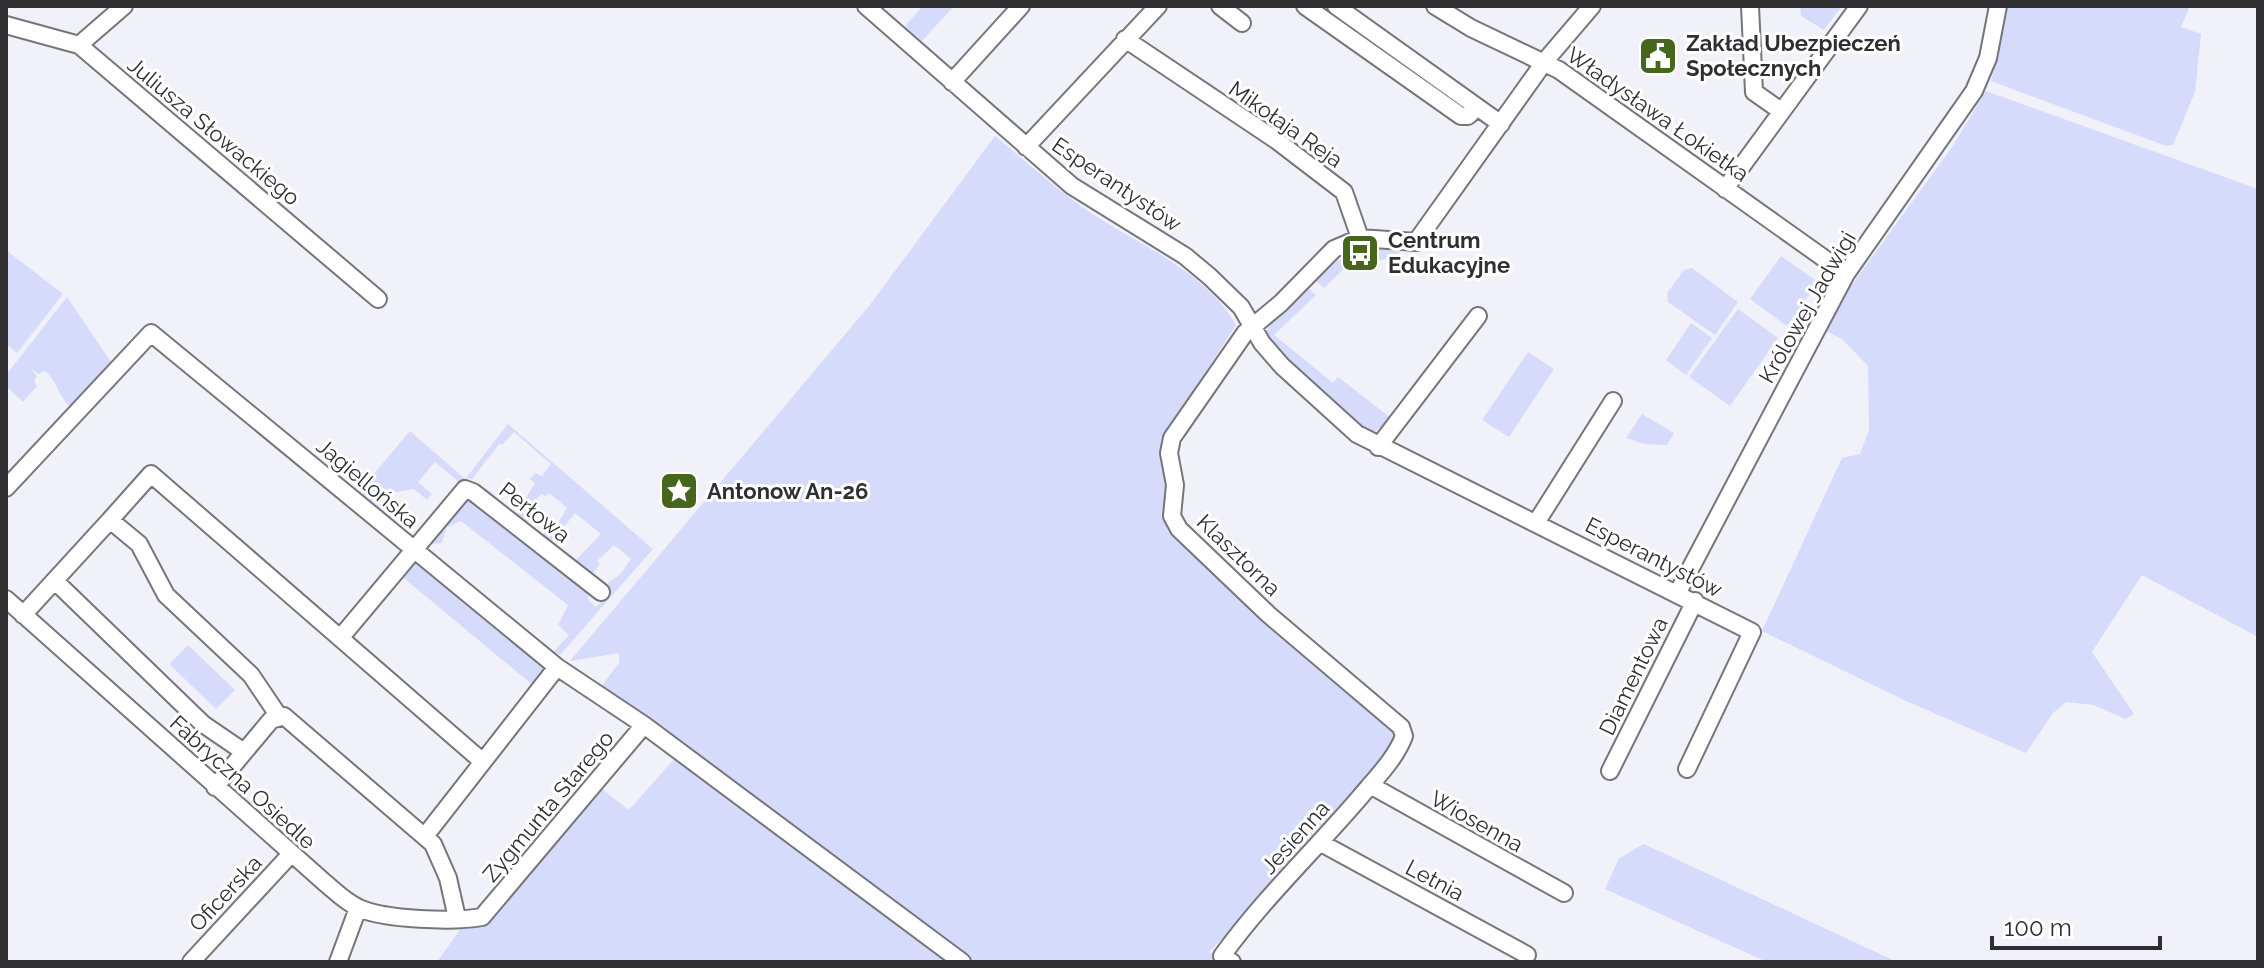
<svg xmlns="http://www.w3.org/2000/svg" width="2264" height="968" font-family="Raleway,sans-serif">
  <rect width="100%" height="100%" fill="#f0f1f9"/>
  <path fill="#d7dbfb" d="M 923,6 L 954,6 L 922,41 L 905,26 Z
    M 1800,6 L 1842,6 L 1824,30 L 1801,16 Z
    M 2008,6 L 2190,6 L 2181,27 L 2201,34 L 2195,92 L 2173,145 L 2166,146 L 1991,81 Z
    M 1986,91 L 2258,189 L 2258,637 L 2142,575 L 2092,652 L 2134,714 L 2125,719 L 2094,705 L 2066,702 L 2053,713 L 2026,753 L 1906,701 L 1762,631 L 1842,458 L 1860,454 L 1869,430 L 1868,366 L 1842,339 L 1826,331 L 1851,286 L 1952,147 Z
    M 995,136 C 1027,162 1057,190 1091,213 C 1141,246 1205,271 1236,325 L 1162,438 L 1171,485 L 1166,524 L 1253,608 L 1395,734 L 1390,752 L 1313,846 L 1209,952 L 1224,962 L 437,962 L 464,924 L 484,923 L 599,787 L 629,810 L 682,750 L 600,688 L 619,663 L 619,653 L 570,661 L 869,306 Z
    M 1377,249 L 1400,251 L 1398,257 L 1348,265 L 1324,288 L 1315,280 L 1338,260 Z
    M 6,250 L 63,294 L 17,353 L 6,344 Z
    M 1781,256 L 1818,282 L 1787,326 L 1750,299 Z
    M 1692,268 L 1738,302 L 1715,335 L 1668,302 L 1667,293 L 1684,270 Z
    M 1309,289 L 1316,295 L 1274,335 L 1333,383 L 1338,377 L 1391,418 L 1383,430 L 1379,428 L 1372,434 L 1327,399 L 1268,337 L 1266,331 L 1273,320 Z
    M 67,297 L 111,362 L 70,407 C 58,396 58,382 45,371 L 38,374 L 30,368 L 37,376 L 34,382 L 37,386 L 23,402 L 6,386 L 6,375 Z
    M 1738,309 L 1778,338 L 1730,406 L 1689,377 Z
    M 1691,323 L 1712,338 L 1686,375 L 1666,360 Z
    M 1528,352 L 1554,369 L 1509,437 L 1482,420 Z
    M 1642,414 L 1674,433 L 1667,445 L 1644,444 L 1626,438 Z
    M 508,424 L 653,549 L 560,655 L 538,645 L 541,641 L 554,651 L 569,635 L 558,625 L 568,605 L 461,521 L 446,528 L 442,543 L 429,544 L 426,552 L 436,555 L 434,559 L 425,552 L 425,545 L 470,496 L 587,588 L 589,601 L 596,607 L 610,592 L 606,588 L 609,582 C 624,573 622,571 631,559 L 614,545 L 597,561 L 600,564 L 592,575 L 573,563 L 601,534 L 575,513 L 551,543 L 542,536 L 549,527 L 554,530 L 567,508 L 549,493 L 545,496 L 541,494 L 529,510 L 533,515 L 526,524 L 479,488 L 487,489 L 516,514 L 535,483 L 530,479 L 535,473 L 542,476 L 551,464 L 514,432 L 502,445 L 500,443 L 472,479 L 466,478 Z
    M 410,431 L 464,478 L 460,483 L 435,462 L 418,482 L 432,494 L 427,500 L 414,489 L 396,492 L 390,488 L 385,494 L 394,501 L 391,508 L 394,512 L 388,521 L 357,494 Z
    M 411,560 L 417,560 L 548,669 L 535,687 L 399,574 Z
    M 188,645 L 235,690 L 216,709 L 169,664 Z
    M 1644,844 L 1897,962 L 1767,962 L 1605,889 L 1619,858 Z"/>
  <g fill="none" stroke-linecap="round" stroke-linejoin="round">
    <g stroke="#75767c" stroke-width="20">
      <path id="minor" d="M 866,6 L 1072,186 L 1185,256 L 1209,276 L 1241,307 L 1262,343 L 1282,366 L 1357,434 L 1752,632 L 1687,769
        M 1220,6 L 1242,23
        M 1305,6 L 1461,116 L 1468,116 L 1477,107
        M 1336,6 L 1501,124
        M 1435,6 L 1471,28 L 1559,70 L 1846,274
        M 1750,6 L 1754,92 L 1781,111
        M 6,25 L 79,45 L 378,299
        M 1125,39 L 1276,140 L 1344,192 L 1360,238
        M 79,45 L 124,6
        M 952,82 L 1021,6
        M 1026,147 L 1158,6
        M 1725,189 L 1859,6
        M 1378,447 L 1478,316
        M 6,488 L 151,333 L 557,667 L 644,725 L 962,962
        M 110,520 L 151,474 L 483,762
        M 1536,523 L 1613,401
        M 55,581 L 203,724 L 244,752
        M 1678,592 L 1846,274 L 1974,91 L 1988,58 L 1998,6
        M 6,599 L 324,882 C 335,891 345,902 359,908 C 385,920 454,922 482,917 L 644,725
        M 23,615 L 110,520 L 139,544 L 166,595 L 251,675 L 278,715
        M 341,637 L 465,489 L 473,492 L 601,592
        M 1610,771 L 1695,601
        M 1370,785 L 1564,893
        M 215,787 L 271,720 L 284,716 L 433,844 L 448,878 L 457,918
        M 425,836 L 557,667
        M 1321,843 L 1527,955
        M 191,962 L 291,854
        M 338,962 L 358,908
        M 1232,962 L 1222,956 C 1263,899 1315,850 1361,796 C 1376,778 1396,758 1404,736 L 1401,727 L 1268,614 L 1179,529 L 1172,516 L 1175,485 L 1169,453 L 1172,438 L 1245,333 L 1281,303 L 1334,249 L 1360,238 L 1416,242 L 1545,61 L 1592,6"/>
    </g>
    <use href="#minor" stroke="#fff" stroke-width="16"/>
  </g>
  <defs>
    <g id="civic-square" transform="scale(2)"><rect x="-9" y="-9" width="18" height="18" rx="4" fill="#46661d" stroke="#fff"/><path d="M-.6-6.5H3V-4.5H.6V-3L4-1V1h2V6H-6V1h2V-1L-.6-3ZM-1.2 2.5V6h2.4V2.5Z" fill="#fff"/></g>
    <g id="bus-square" transform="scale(2)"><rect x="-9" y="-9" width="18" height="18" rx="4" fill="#46661d" stroke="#fff"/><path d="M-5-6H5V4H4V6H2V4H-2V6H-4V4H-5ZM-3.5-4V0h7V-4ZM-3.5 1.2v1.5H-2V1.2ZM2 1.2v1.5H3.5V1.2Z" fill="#fff"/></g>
    <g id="sight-square" transform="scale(2)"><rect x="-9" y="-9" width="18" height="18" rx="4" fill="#46661d" stroke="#fff"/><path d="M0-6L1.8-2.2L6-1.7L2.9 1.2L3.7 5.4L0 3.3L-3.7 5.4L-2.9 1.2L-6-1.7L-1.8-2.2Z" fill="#fff"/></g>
  </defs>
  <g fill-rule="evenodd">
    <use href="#civic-square" x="1658" y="56"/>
    <use href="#bus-square" x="1360" y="253"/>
    <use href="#sight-square" x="679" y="491"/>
  </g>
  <g text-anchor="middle" stroke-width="6" stroke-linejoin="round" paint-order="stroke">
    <g font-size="22" font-weight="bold" fill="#2f2f32" stroke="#fff" text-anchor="start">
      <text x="1686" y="51">Zakład Ubezpieczeń<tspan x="1686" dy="25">Społecznych</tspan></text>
      <text x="1388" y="248">Centrum<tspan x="1388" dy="25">Edukacyjne</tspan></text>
      <text x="707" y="499">Antonow An-26</text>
    </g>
    <g font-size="22" fill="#2f2f32" stroke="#fff">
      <text transform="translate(1658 114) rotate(35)" y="8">Władysława Łokietka</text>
      <text transform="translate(1286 124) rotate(35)" y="8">Mikołaja Reja</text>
      <text transform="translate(214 131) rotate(40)" y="8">Juliusza Słowackiego</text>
      <text transform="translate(1117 184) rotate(34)" y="8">Esperantystów</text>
      <text transform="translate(1807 307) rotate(-60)" y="8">Królowej Jadwigi</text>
      <text transform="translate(368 483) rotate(40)" y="8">Jagiellońska</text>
      <text transform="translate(535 512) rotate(38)" y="8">Perłowa</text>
      <text transform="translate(1239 555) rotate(44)" y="8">Klasztorna</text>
      <text transform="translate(1654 557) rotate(27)" y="8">Esperantystów</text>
      <text transform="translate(1633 676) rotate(-64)" y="8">Diamentowa</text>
      <text transform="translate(243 782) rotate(42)" y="8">Fabryczna Osiedle</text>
      <text transform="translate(548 806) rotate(-50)" y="8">Zygmunta Starego</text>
      <text transform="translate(1477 821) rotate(29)" y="8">Wiosenna</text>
      <text transform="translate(1295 837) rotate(-48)" y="8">Jesienna</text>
      <text transform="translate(1435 880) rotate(28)" y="8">Letnia</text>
      <text transform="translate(225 893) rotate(-47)" y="8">Oficerska</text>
    </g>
  </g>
  <rect width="2264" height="968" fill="none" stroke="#2f2f32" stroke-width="16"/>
  <path d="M1992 936v12h168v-12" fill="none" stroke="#2f2f32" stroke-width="4"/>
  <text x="2004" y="936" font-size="24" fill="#2f2f32" stroke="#ffffff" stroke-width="6" paint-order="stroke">100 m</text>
</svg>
